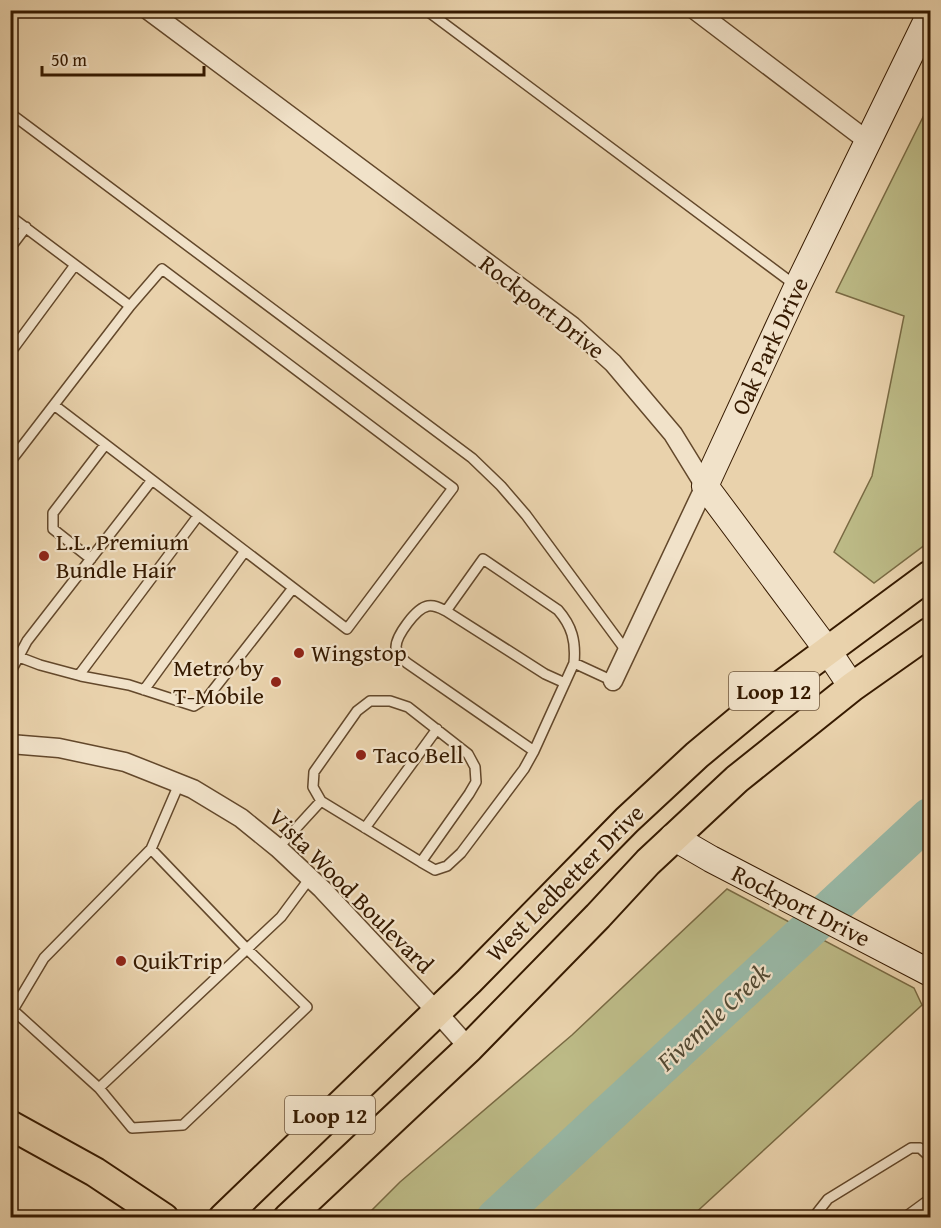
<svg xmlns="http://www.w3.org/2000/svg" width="941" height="1228" font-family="'Gentium Book Plus',serif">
  <rect width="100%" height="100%" fill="#e9d2ac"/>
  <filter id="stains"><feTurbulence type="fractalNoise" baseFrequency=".00333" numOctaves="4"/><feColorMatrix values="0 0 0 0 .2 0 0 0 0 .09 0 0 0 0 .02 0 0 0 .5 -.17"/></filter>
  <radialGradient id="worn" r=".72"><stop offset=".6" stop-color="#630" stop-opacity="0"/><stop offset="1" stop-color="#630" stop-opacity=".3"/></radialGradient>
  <path fill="#bcba86" stroke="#796a43" stroke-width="1.5" d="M 930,103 L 930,541 L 874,583 L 834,552 L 872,476 L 904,316 L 836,292 Z
    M 727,889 L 914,988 L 922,1005 L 691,1217 L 365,1217 L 400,1182 L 572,1035 Z"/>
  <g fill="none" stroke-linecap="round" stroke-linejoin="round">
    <path stroke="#98b8a6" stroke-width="39" d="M 496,1218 L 930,817"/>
    <g stroke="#63482b" stroke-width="12">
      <path id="lane" d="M 426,10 L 795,285
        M 10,113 L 472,458 L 501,486 L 526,515 L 627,652
        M 10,216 L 130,306
        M 10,248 L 26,227
        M 10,353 L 75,265
        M 10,462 L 130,306 L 162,269 L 453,488 L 347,629 L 54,405
        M 91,559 L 53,529 L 53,513 L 105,445
        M 446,611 C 440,608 435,605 428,606 C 416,608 396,636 396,647 C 397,654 402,659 407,663 L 534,751
        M 19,657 L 40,665 L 81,676 L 129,685 L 194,706 L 207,698 L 293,588
        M 10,673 L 27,641 L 152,480
        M 79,675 L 198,516
        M 565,683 L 545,674 L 446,611 L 483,559 L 558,610 C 572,626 576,641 574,663
        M 144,690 L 245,551
        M 179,784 L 151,849 L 44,958 L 13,1010 L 99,1088 L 281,917 L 310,878
        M 365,828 L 437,729
        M 278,848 L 321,801 L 313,787 L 314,772 L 357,711 L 370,701 L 390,701 L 408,707 L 468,754 L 475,767 L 476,782 L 469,794 L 421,862 L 321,801
        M 421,862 L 435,870 L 447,866 L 461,853 L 524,769 L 534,751 L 574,663 L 613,681
        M 99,1088 L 132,1128 L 183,1125 L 307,1007 L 247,949 L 151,849
        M 813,1218 L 828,1199 L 911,1148 L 920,1148 L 930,1157
        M 904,1218 L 930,1199"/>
    </g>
    <g stroke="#63482b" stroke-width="21">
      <path id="street" d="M 148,10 L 572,326 L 613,363 L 673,434 L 705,486 L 613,681
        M 695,10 L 869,142
        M 10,744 L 59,748 L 125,762 L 193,789 L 241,818 L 278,848 L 322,889 L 437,1012 L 469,1048"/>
    </g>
    <g stroke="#361a00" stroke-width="28">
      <path id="secondary" d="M 852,687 L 828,651 L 705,486 L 797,287 L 930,14
        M 673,837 L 711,859 L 930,973"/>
    </g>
    <g stroke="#361a00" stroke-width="32">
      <path id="primary" d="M 10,1125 L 95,1172 L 164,1218
        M 223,1218 L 469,981 L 627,820 L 697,755 L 780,686 L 930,575
        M 288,1218 L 469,1048 L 598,916 L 648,862 L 737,779 L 852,687 L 930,632"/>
    </g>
    <use href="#lane" stroke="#f1e2c9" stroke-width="9"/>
    <use href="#street" stroke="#f1e2c9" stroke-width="18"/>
    <use href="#secondary" stroke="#f1e2c9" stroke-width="26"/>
    <use href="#primary" stroke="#e9d2ac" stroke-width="28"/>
  </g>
  <g fill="#8f2418" stroke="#f1e2c9" stroke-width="2">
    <circle cx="44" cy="556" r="6"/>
    <circle cx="299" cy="653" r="6"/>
    <circle cx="276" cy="682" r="6"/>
    <circle cx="361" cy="755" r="6"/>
    <circle cx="121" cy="961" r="6"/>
  </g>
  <g text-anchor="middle" stroke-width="4.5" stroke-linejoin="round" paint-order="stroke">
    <g fill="#f1e2c9" stroke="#6e563c" stroke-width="1.5">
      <rect x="729" y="672" width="90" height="38" rx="4.5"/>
      <rect x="285" y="1096" width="90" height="38" rx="4.5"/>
    </g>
    <g font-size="22" font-weight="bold" fill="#361a00">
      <text x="774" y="699">Loop 12</text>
      <text x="330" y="1123">Loop 12</text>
    </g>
    <g font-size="24" fill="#361a00" stroke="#f1e2c9">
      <text transform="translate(542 307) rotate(38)" y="8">Rockport Drive</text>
      <text transform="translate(770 346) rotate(-65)" y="8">Oak Park Drive</text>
      <text transform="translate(565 883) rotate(-45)" y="8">West Ledbetter Drive</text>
      <text transform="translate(351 891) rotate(45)" y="8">Vista Wood Boulevard</text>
      <text transform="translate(801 906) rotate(27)" y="8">Rockport Drive</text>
    </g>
    <g font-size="24" fill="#361a00" stroke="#f1e2c9" text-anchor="start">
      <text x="56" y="550">L.L. Premium<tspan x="56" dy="28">Bundle Hair</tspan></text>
      <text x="311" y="661">Wingstop</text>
      <text x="264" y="676" text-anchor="end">Metro by<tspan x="264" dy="28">T-Mobile</tspan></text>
      <text x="373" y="763">Taco Bell</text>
      <text x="133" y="969">QuikTrip</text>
    </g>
    <g font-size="26" font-style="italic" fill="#534932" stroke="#f1e2c9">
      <text transform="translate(713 1017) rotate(-43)" y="9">Fivemile Creek</text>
    </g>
  </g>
  <rect width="941" height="1228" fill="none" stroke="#e9d2ac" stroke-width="36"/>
  <rect x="12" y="12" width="917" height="1204" fill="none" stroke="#361a00" stroke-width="3"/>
  <rect x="18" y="18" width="905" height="1192" fill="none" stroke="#361a00" stroke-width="1.5"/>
  <path d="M42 66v9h162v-9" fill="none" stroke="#361a00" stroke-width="3"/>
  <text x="51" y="66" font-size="18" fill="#361a00" stroke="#f1e2c9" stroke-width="4.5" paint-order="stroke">50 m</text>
  <rect width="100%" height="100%" filter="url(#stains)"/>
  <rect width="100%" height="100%" fill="url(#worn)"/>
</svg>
